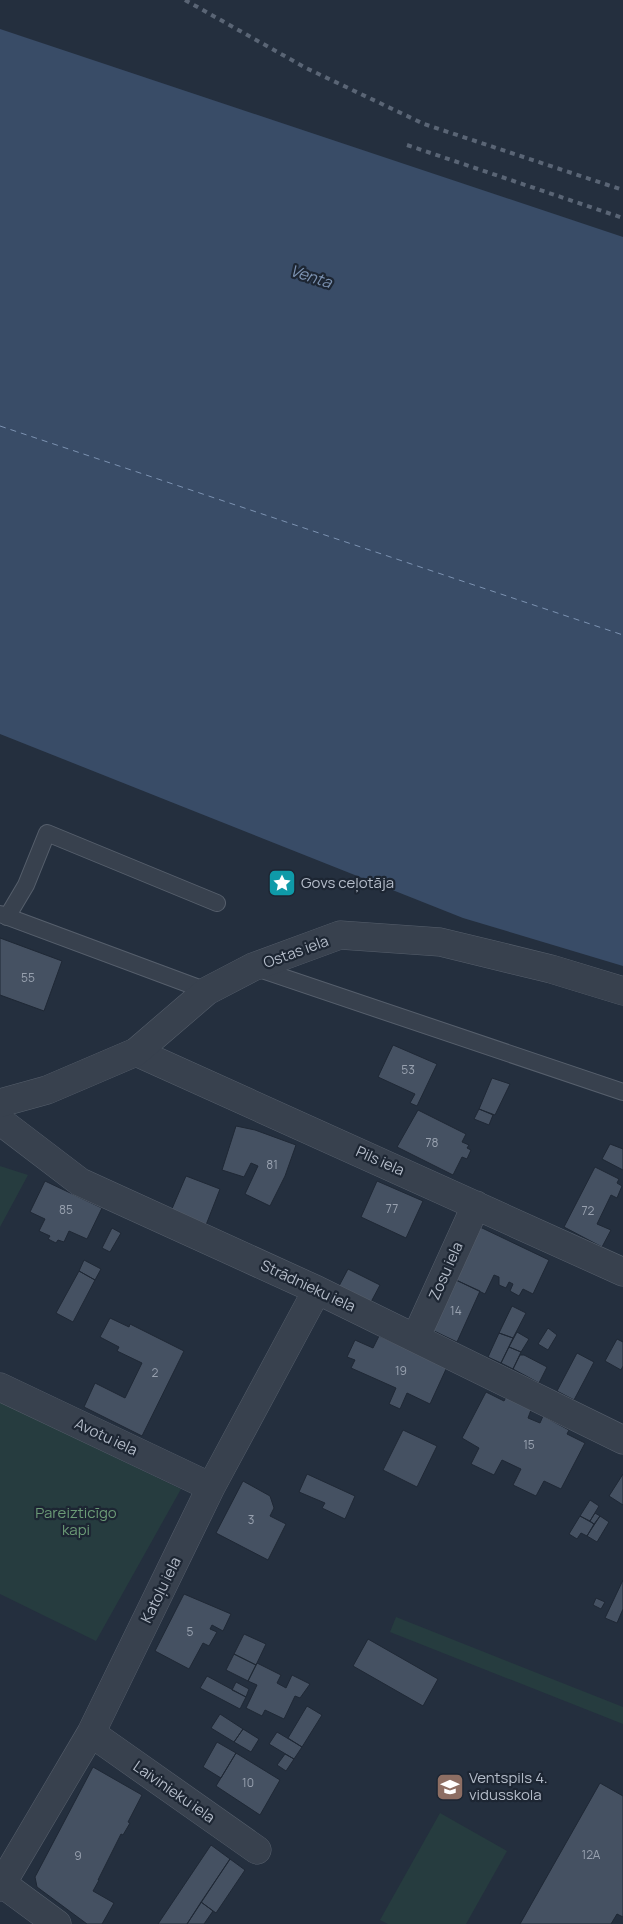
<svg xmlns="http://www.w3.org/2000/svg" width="623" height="1924" font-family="Manrope,sans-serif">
  <rect width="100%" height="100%" fill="#242f3e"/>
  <path fill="#263c3f" d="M 0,1166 L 28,1175 L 0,1227 Z
    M 0,1402 L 181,1489 L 96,1641 L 0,1594 Z
    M 396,1617 L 623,1707 L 623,1724 L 390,1632 Z
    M 440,1813 L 507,1851 L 466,1924 L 388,1924 L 380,1920 Z"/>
  <path fill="#394c67" d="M 0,29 L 623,237 L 623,966 L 463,918 L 0,734 Z"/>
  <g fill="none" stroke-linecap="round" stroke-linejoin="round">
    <path stroke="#7c92b1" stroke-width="1" stroke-dasharray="6 5" stroke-linecap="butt" d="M 0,426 L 623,635"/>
  </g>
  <path fill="#455162" stroke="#1f2835" d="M 0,938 L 62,961 L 44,1011 L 0,995 Z
    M 393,1045 L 437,1064 L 417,1106 L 410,1103 L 415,1094 L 378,1077 Z
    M 492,1078 L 510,1084 L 495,1115 L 479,1109 Z
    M 479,1109 L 493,1115 L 489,1125 L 474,1119 Z
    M 418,1110 L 466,1134 L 462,1142 L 469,1145 L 467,1148 L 471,1150 L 467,1159 L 462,1157 L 453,1175 L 397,1147 Z
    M 236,1126 L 255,1130 L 296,1145 L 285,1176 L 270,1206 L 245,1194 L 258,1166 L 251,1163 L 244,1177 L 222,1170 Z
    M 610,1144 L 623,1149 L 623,1170 L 602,1159 Z
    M 595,1167 L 619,1179 L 617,1183 L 622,1186 L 617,1198 L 611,1195 L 597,1224 L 611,1230 L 602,1247 L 564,1227 Z
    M 186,1176 L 220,1189 L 206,1225 L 171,1211 Z
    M 45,1181 L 102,1208 L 87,1239 L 69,1231 L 64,1242 L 58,1240 L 56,1243 L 48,1239 L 50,1236 L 39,1231 L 45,1219 L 30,1212 Z
    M 377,1181 L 423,1201 L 406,1238 L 361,1217 Z
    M 480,1227 L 549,1260 L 533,1294 L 523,1289 L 519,1296 L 510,1291 L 513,1284 L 509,1282 L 506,1288 L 499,1285 L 499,1277 L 494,1275 L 485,1294 L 456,1280 Z
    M 112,1228 L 121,1233 L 110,1252 L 102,1248 Z
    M 84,1260 L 101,1269 L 95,1280 L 79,1271 Z
    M 348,1269 L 380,1285 L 371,1302 L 339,1286 Z
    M 79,1271 L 95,1280 L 73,1322 L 56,1313 Z
    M 456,1280 L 480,1291 L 457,1342 L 432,1330 Z
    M 512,1306 L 526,1313 L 513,1338 L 499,1333 Z
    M 110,1318 L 129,1327 L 130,1324 L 184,1351 L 142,1436 L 84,1407 L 95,1383 L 125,1398 L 142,1363 L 117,1351 L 119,1347 L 100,1337 Z
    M 548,1328 L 557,1335 L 548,1350 L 538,1344 Z
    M 517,1332 L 529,1339 L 521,1352 L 509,1347 Z
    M 499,1333 L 513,1338 L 501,1363 L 488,1357 Z
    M 379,1336 L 447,1367 L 430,1404 L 407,1393 L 400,1409 L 389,1404 L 396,1388 L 351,1368 L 355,1360 L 347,1357 L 355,1340 L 373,1348 Z
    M 617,1339 L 623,1342 L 623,1366 L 621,1370 L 605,1361 Z
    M 509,1347 L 521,1352 L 513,1369 L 501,1363 Z
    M 577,1353 L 594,1362 L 574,1400 L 557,1391 Z
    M 520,1355 L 524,1355 L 547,1367 L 539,1383 L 513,1369 Z
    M 486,1392 L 504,1401 L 506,1397 L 531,1410 L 528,1418 L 540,1423 L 543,1416 L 569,1430 L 567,1434 L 585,1443 L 561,1489 L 544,1481 L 536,1496 L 513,1485 L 521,1469 L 502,1460 L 494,1475 L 471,1464 L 479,1448 L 462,1438 Z
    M 403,1430 L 437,1446 L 417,1487 L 383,1470 Z
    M 307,1474 L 355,1496 L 345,1519 L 322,1508 L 325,1503 L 299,1492 Z
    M 623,1474 L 623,1505 L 609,1496 Z
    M 243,1481 L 270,1496 L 274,1508 L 270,1516 L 286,1524 L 268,1560 L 216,1533 Z
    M 590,1500 L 599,1506 L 590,1521 L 580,1516 Z
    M 595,1513 L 600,1516 L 594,1524 L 590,1521 Z
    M 580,1516 L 594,1524 L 587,1536 L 581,1533 L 577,1539 L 569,1534 Z
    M 600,1516 L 609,1522 L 597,1542 L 587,1536 Z
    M 623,1580 L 623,1609 L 617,1623 L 605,1618 Z
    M 184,1594 L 231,1614 L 223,1631 L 212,1625 L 210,1629 L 217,1632 L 209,1646 L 203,1643 L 189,1669 L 155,1651 Z
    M 596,1598 L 605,1602 L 601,1609 L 593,1605 Z
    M 244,1634 L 266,1644 L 256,1665 L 234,1654 Z
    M 368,1639 L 438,1679 L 423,1706 L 353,1666 Z
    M 234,1654 L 256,1665 L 248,1681 L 226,1670 Z
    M 257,1663 L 281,1675 L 277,1683 L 286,1688 L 292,1675 L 310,1684 L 300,1698 L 295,1696 L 284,1719 L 265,1710 L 262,1716 L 246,1708 L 257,1685 L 248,1681 Z
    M 207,1676 L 246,1697 L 240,1709 L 200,1688 Z
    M 236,1682 L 249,1689 L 246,1697 L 232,1690 Z
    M 307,1706 L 322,1715 L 302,1747 L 288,1738 Z
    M 220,1714 L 243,1729 L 234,1742 L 211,1728 Z
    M 243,1729 L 259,1739 L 251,1752 L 234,1742 Z
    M 277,1732 L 302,1747 L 294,1759 L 269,1744 Z
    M 217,1742 L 236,1753 L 221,1778 L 203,1767 Z
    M 236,1753 L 280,1780 L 260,1815 L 216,1786 Z
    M 285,1754 L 294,1759 L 286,1771 L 277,1765 Z
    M 93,1767 L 142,1795 L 128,1822 L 130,1823 L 123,1835 L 121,1834 L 98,1880 L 99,1880 L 93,1891 L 114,1903 L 102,1924 L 87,1924 L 37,1887 L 35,1877 Z
    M 600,1783 L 623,1796 L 623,1917 L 617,1914 L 611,1924 L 520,1924 Z
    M 211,1845 L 230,1859 L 187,1924 L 158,1924 Z
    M 230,1859 L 245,1870 L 216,1913 L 201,1902 Z
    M 201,1902 L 213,1911 L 204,1924 L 187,1924 Z"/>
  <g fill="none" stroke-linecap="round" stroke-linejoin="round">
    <g stroke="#565f6c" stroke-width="18">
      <path id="service" d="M 0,914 L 207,991
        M 7,917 L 26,885 L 47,833 L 217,903
        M 253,967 L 623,1092"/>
    </g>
    <g stroke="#565f6c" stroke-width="29">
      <path id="minor" d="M 136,1052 L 623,1272
        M 0,1121 L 80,1182 L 317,1290 L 623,1440
        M 416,1337 L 476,1205
        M 0,1387 L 211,1487
        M 91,1733 L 257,1850
        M 0,1882 L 57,1924
        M 0,1887 L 91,1733 L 211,1487 L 317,1290"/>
    </g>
    <g stroke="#565f6c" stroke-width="29">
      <path id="tertiary" d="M 0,1103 L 47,1090 L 136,1052 L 207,991 L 253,967 L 340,935 L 440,942 L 551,969 L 623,991"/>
    </g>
    <use href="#service" stroke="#38414e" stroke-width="16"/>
    <use href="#minor" stroke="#38414e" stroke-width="28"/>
    <use href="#tertiary" stroke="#38414e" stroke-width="28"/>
    <path stroke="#5a6575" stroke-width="4" stroke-dasharray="5 5" stroke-linecap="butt" d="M 185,0 L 306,68 L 424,124 L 623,190
      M 407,145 L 623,218"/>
  </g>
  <defs>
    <g id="sight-square" transform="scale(1.4375)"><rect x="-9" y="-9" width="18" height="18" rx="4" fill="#0f9aa8" stroke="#1d2633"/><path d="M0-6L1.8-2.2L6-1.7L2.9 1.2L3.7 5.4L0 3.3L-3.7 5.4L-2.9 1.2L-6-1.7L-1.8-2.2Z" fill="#fff"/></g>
    <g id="school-square" transform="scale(1.4375)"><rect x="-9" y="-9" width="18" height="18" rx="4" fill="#8d6e63" stroke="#1d2633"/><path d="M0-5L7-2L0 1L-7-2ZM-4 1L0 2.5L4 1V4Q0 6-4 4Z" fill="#fff"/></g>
  </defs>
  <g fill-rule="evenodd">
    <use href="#sight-square" x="282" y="883"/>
    <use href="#school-square" x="450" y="1787"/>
  </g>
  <g text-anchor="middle" stroke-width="4.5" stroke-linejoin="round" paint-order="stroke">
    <g font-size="12" fill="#98a1af">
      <text x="28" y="982">55</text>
      <text x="408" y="1074">53</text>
      <text x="432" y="1147">78</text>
      <text x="272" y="1169">81</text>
      <text x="392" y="1213">77</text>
      <text x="66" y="1214">85</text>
      <text x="588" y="1215">72</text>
      <text x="456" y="1315">14</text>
      <text x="401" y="1375">19</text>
      <text x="155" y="1377">2</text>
      <text x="529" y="1449">15</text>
      <text x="251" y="1524">3</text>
      <text x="190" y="1636">5</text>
      <text x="248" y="1787">10</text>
      <text x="591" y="1859">12A</text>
      <text x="78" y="1860">9</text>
    </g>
    <g font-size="15" fill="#b4bcc9" stroke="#1d2633" text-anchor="start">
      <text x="301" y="888">Govs ceļotāja</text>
      <text x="469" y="1783">Ventspils 4.<tspan x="469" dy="17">vidusskola</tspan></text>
    </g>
    <g font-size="15" fill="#b4bcc9" stroke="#1d2633">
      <text transform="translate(296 952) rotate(-20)" y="5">Ostas iela</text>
      <text transform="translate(380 1161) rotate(24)" y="5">Pils iela</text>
      <text transform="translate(446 1271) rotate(-66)" y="5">Zosu iela</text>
      <text transform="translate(308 1286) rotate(25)" y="5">Strādnieku iela</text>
      <text transform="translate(106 1437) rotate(25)" y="5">Avotu iela</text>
      <text transform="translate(161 1590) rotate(-64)" y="5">Katoļu iela</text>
      <text transform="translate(174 1792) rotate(35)" y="5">Laivinieku iela</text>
    </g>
    <g font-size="15" fill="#6b9a76" stroke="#1d2633">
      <text x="76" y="1518">Pareizticīgo<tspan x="76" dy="17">kapi</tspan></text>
    </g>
    <g font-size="16" font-style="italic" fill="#7c92b1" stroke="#1d2633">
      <text transform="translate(311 276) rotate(18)" y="6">Venta</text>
    </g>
  </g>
</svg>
